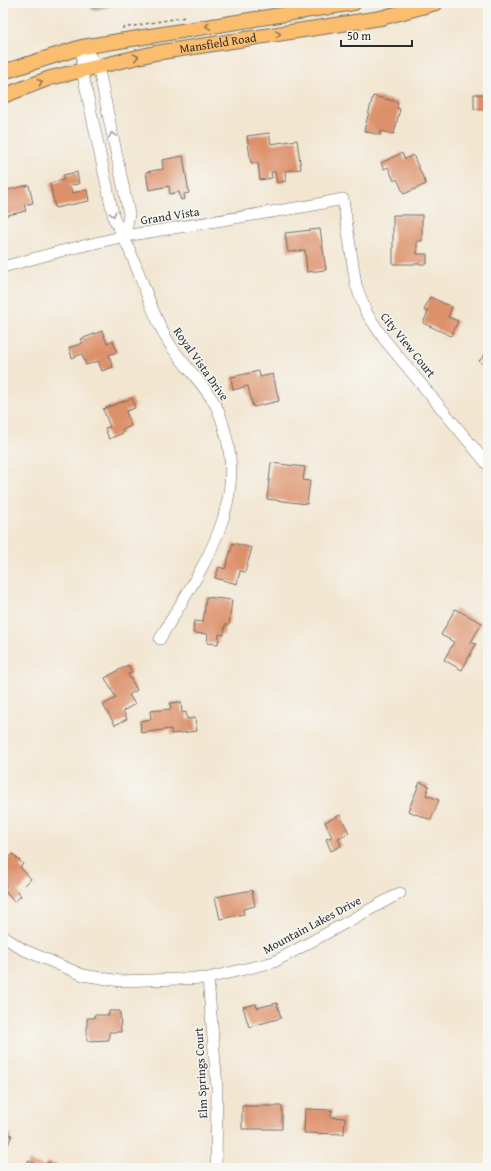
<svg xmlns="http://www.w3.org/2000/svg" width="491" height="1171" font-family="'Gentium Book Plus',serif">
  <rect width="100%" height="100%" fill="#f6f6f2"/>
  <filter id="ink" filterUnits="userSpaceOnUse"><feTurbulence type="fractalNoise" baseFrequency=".025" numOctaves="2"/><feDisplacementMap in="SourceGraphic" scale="8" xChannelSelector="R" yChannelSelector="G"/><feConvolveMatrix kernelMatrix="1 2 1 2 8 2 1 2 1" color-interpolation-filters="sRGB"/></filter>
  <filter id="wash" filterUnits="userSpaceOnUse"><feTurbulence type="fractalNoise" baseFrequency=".012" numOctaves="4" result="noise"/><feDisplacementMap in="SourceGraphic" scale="16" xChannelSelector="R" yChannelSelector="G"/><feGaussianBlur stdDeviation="0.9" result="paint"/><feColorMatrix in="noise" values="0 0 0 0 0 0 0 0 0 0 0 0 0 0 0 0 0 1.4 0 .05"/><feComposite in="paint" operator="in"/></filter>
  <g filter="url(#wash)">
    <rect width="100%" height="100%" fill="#f2e6d1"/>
    <path fill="#8aa456" stroke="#5a6840" d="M 89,3 L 123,3 L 93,10 Z"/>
    <g id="blocks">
      <path fill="#dd916a" d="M 474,94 L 488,94 L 488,109 L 474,109 Z
        M 373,96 L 398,102 L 397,108 L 400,109 L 394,134 L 381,131 L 380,135 L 364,131 Z
        M 269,133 L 271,144 L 297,140 L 301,169 L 285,171 L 286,181 L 277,183 L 275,172 L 271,172 L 272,178 L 260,180 L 258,163 L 251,163 L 247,136 Z
        M 402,153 L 405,159 L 413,155 L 426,184 L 404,194 L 397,179 L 394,181 L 388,167 L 384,169 L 381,163 Z
        M 183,156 L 189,193 L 184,194 L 185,199 L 181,200 L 179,192 L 170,194 L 169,186 L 149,190 L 146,172 L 163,169 L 162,160 Z
        M 77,172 L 79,184 L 70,185 L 72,193 L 87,190 L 89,201 L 55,208 L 50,183 L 64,180 L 63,175 Z
        M 29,185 L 33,203 L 24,205 L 26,211 L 3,216 L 3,191 Z
        M 393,215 L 422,215 L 422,241 L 417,241 L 417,254 L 427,254 L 427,264 L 393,264 Z
        M 320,229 L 326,270 L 307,272 L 305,250 L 288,252 L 285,233 Z
        M 430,297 L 452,307 L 448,317 L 458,321 L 451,336 L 423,323 L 428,312 L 424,310 Z
        M 102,331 L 107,343 L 113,340 L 117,352 L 109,355 L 113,367 L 102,371 L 98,361 L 86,365 L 82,354 L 72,358 L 69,348 L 83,343 L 81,339 Z
        M 488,351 L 488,369 L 479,361 Z
        M 259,371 L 260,377 L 273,374 L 279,401 L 253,407 L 248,386 L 233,390 L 231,377 Z
        M 132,398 L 135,408 L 126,411 L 131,426 L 122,430 L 123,433 L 109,439 L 105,428 L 110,427 L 103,409 Z
        M 271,463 L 305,467 L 303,480 L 310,481 L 307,504 L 267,499 Z
        M 233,543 L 252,548 L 245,572 L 240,571 L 237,584 L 215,578 L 219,567 L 225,569 Z
        M 206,597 L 232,600 L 229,625 L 225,625 L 224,635 L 219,634 L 218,644 L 207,643 L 208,634 L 193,633 L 194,621 L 203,622 Z
        M 455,609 L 482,623 L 471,642 L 476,644 L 462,670 L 444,660 L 454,642 L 441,635 Z
        M 128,665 L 132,673 L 128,674 L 137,690 L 129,695 L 135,704 L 123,711 L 127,719 L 115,725 L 103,705 L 116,698 L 105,678 Z
        M 181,702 L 182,713 L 186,712 L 187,719 L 195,718 L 197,731 L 171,734 L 171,729 L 141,733 L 140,721 L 151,719 L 150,711 L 171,709 L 170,703 Z
        M 420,782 L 429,786 L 426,795 L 439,800 L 431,820 L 408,811 Z
        M 340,815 L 349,833 L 338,838 L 341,846 L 331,851 L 326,839 L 332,837 L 325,822 Z
        M 13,854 L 23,864 L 20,867 L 31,879 L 18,892 L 21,896 L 14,902 L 3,889 L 6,885 L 3,882 L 3,864 Z
        M 252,890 L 255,906 L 243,909 L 244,914 L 220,919 L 215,897 Z
        M 277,1003 L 281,1018 L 249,1027 L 243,1007 L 256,1004 L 257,1008 Z
        M 109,1011 L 120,1011 L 121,1032 L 109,1032 L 109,1040 L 87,1041 L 87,1018 L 94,1018 L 94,1015 L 109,1015 Z
        M 242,1106 L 282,1106 L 282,1129 L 242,1129 Z
        M 305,1109 L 332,1110 L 331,1117 L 345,1118 L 344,1134 L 304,1133 Z
        M 3,1131 L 12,1135 L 3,1157 Z
        M 28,1161 L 45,1167 L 47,1162 L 56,1165 L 55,1168 L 26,1168 Z"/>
    </g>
  </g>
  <g filter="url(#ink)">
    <use href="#blocks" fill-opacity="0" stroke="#716c65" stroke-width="1"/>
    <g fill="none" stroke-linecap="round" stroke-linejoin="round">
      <g stroke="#716c65" stroke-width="12">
        <path id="minor" d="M 82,47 L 82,70 L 114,219 C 135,254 144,294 162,330 C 175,358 200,378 215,404 C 222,416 225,431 228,444 C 243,517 194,579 160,639
          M 82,47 L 98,66 L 129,214 L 125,236
          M 3,267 L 61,251 L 125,236 L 308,206 L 343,199 L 356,285 L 366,312 L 384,339 L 488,465
          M 3,936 L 22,949 L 83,975 L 120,981 L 208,978 L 274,962 L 400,893
          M 208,978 L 217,1087 L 216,1168"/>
      </g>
      <g stroke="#716c65" stroke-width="16">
        <g id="major">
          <path d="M 3,72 L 82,47 L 354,3"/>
          <path id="s1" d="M 3,96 L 50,78 L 155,53 L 381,18 L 436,3"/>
        </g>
      </g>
      <path stroke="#716c65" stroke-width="1.5" stroke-dasharray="3 3" stroke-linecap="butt" d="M 122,28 L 185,17"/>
      <use href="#minor" stroke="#fff" stroke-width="11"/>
      <use href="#major" stroke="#fabe6e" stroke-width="14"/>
    </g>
    <defs><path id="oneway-chevron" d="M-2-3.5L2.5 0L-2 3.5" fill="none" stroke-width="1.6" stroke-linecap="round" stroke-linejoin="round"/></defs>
    <g stroke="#92744c">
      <use href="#oneway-chevron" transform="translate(208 26) rotate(171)"/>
      <use href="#oneway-chevron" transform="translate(278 34) rotate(-9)"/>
      <use href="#oneway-chevron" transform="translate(136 57) rotate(-12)"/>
      <use href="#oneway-chevron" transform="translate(40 82) rotate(-20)"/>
    </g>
    <g stroke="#a0a0a0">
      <use href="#oneway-chevron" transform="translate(112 135) rotate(-102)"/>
      <use href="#oneway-chevron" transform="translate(113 214) rotate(75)"/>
    </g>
  </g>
  <g text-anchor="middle" stroke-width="3" stroke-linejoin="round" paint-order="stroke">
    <g font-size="12" fill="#2b2b2b" stroke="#f6f6f2">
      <text dy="4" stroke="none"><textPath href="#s1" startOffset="222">Mansfield Road</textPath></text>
      <text transform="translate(170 216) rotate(-9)" y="4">Grand Vista</text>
      <text transform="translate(408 345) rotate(51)" y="4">City View Court</text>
      <text transform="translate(201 364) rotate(55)" y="4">Royal Vista Drive</text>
      <text transform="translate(312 925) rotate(-28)" y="4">Mountain Lakes Drive</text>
      <text transform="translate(201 1073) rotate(-93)" y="4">Elm Springs Court</text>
    </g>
  </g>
  <rect width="491" height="1171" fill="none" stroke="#f6f6f2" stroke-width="16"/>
  <path d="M341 40v6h71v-6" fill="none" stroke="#2b2b2b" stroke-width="2"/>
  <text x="347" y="40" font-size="12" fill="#2b2b2b" stroke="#f6f6f2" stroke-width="3" paint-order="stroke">50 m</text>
</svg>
